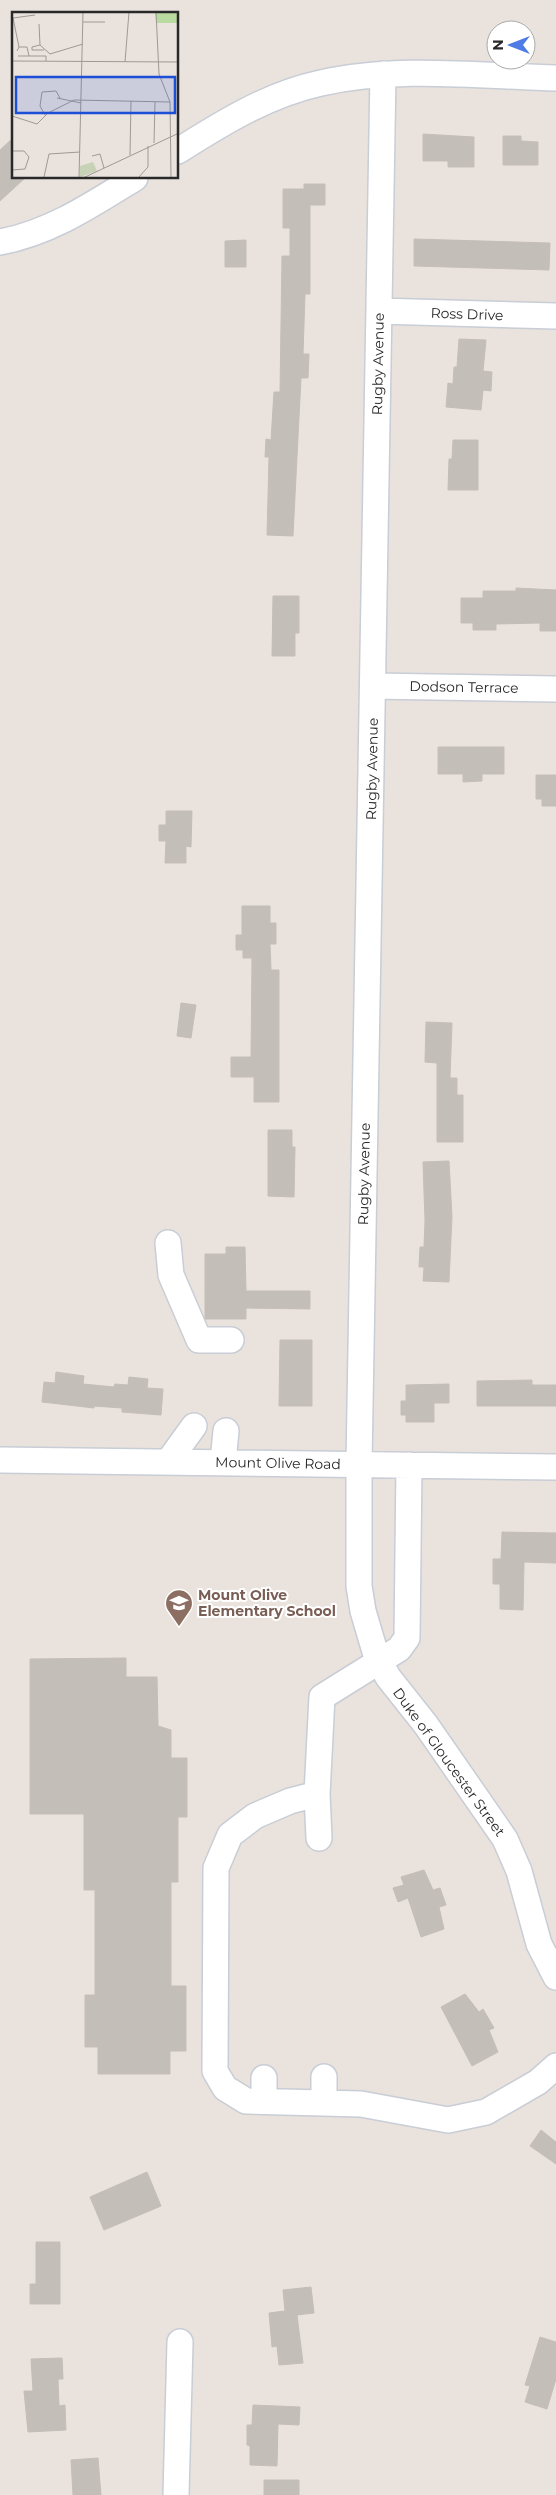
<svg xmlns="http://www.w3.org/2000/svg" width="556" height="2495" font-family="Montserrat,sans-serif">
  <rect width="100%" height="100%" fill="#eae3dd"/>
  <path fill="#c3beb8" stroke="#c5beb7" d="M 423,134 L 474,137 L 474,167 L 448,167 L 448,161 L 423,161 Z
    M 503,136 L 521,136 L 521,141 L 538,142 L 538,165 L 503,165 Z
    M 14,137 L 14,178 L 25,178 L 0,201 L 0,150 Z
    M 304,184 L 325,184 L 325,205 L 310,205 L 310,294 L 305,294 L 303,354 L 309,354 L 308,378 L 301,378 L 293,536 L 267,535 L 269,457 L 265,457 L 266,439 L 271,440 L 274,392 L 280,392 L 282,256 L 290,256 L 290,228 L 283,228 L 283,189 L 304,189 Z
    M 414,239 L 550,243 L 549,270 L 414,266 Z
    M 246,240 L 246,267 L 225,267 L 225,241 Z
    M 459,339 L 486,340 L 483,371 L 492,372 L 491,391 L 483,390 L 481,410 L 446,407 L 448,383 L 453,384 L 454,367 L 457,367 Z
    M 453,440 L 478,440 L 478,490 L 448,490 L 449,459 L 452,459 Z
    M 516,588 L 556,590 L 556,631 L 540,631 L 540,623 L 496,624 L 496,630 L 473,630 L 473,623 L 461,623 L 461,598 L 483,598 L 483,591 L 516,591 Z
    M 273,596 L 299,596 L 299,633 L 295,633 L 295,656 L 272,656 Z
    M 438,747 L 504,747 L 504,774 L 482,774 L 482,781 L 463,782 L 463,774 L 438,774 Z
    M 536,775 L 556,775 L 556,806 L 542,806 L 542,799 L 536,799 Z
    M 166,811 L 192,811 L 191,847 L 186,846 L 186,863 L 165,863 L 166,841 L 159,841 L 159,825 L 166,825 Z
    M 242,906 L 270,906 L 270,923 L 276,923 L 276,944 L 270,944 L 271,970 L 279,970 L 279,1102 L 254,1102 L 254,1077 L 231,1077 L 231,1057 L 251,1057 L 252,958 L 243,958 L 243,950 L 236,950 L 236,935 L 242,935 Z
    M 181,1003 L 196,1005 L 191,1038 L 177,1036 Z
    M 426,1022 L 452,1023 L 450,1078 L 457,1078 L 457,1095 L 463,1095 L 463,1142 L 437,1142 L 437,1063 L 425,1062 Z
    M 268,1130 L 292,1130 L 292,1147 L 295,1147 L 294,1197 L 268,1196 Z
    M 449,1161 L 452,1217 L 449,1282 L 423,1281 L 424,1267 L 419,1267 L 420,1247 L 424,1247 L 425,1221 L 423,1162 Z
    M 226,1247 L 245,1247 L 246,1291 L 310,1291 L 310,1309 L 246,1308 L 246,1319 L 205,1319 L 205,1254 L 226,1254 Z
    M 280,1340 L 312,1340 L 312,1406 L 279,1406 Z
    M 56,1372 L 84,1376 L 83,1384 L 114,1387 L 115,1384 L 128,1385 L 129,1377 L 148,1379 L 147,1388 L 163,1389 L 161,1415 L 122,1412 L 122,1408 L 94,1406 L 94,1408 L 42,1402 L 44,1382 L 55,1383 Z
    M 532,1380 L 532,1385 L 556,1385 L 556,1406 L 477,1406 L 477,1381 Z
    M 449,1384 L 449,1403 L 434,1403 L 434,1422 L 406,1422 L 406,1415 L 401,1415 L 401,1401 L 406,1401 L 406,1385 Z
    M 502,1532 L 556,1533 L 556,1563 L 524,1562 L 523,1610 L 500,1609 L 500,1584 L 493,1584 L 493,1559 L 501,1559 Z
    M 126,1658 L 126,1677 L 157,1677 L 158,1726 L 171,1730 L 171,1758 L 187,1758 L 187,1817 L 178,1817 L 178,1882 L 171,1882 L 171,1986 L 186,1986 L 186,2051 L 170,2051 L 170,2074 L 98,2074 L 98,2047 L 85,2047 L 85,1995 L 95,1995 L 95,1890 L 84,1890 L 84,1814 L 30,1814 L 30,1659 Z
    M 424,1870 L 433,1890 L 440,1888 L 446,1905 L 439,1907 L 444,1929 L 421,1937 L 408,1898 L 398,1902 L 393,1888 L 404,1885 L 401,1877 Z
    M 465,1994 L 479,2012 L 483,2009 L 494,2028 L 489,2030 L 498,2052 L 472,2066 L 441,2007 Z
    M 541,2130 L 556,2142 L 556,2164 L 530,2146 Z
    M 147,2172 L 161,2206 L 104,2230 L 90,2197 Z
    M 36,2242 L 60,2242 L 60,2304 L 30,2304 L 30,2284 L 36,2284 Z
    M 311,2287 L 314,2313 L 297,2315 L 303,2363 L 279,2365 L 277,2346 L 272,2347 L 269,2313 L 285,2311 L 283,2290 Z
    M 540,2337 L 556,2342 L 556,2379 L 547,2409 L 525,2402 L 530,2386 L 525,2385 Z
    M 62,2358 L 63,2379 L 58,2379 L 59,2406 L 65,2405 L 66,2430 L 28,2432 L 24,2391 L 33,2391 L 31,2359 Z
    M 253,2405 L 300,2407 L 299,2425 L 278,2424 L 277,2466 L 250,2465 L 250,2446 L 247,2445 L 247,2425 L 252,2425 Z
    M 98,2458 L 101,2495 L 73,2495 L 71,2460 Z
    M 264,2480 L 299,2480 L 299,2495 L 264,2495 Z"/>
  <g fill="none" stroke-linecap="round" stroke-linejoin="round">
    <g stroke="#c8cdd6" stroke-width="28">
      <path id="minor" d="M 383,74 L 359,1464 L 359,1586 L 363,1611 L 376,1655 L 388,1677 L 426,1725 L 505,1839 L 519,1871 L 539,1944 L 556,1977
        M 178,151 C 222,123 269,94 321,83 C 397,66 479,76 556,78
        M 0,242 C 50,233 93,204 135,178
        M 379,311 L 556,316
        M 373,686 L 556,689
        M 168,1243 L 171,1275 L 199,1340 L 231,1340
        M 0,1460 L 556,1467
        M 168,1462 L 194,1426
        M 223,1462 L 226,1431
        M 317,1794 L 290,1801 L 255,1816 L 230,1835 L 216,1868 L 215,2071 L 225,2088 L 246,2101 L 361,2104 L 448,2120 L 486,2112 L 538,2082 L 556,2066
        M 319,1838 L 317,1794 L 322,1697 L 399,1649 L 407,1638 L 409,1465
        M 324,2077 L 324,2103
        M 264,2078 L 264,2101
        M 176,2495 L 180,2342"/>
    </g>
    <use href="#minor" stroke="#fff" stroke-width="25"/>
  </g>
  <defs>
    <g id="school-pin" transform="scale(1.4375)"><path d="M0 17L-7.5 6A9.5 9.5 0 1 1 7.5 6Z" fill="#8d6e63" stroke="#fff"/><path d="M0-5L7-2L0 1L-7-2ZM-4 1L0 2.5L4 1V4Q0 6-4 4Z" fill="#fff"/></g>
  </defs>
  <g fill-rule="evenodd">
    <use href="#school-pin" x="179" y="1603"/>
  </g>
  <g text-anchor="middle" stroke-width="4" stroke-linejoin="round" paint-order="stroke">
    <g font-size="14" fill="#292929" stroke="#fff">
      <text transform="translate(467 314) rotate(2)" y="5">Ross Drive</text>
      <text transform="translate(378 364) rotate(-89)" y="5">Rugby Avenue</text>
      <text transform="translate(464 687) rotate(1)" y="5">Dodson Terrace</text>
      <text transform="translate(372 769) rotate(-89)" y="5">Rugby Avenue</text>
      <text transform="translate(364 1174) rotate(-89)" y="5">Rugby Avenue</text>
      <text transform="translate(278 1463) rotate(1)" y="5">Mount Olive Road</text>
      <text transform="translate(449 1762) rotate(54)" y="5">Duke of Gloucester Street</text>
    </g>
    <g font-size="14" font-weight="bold" fill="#785e54" stroke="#fff" text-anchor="start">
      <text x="198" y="1600">Mount Olive<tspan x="198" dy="16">Elementary School</tspan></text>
    </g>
  </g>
  <g transform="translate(12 12)">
    <rect width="166" height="166" fill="#eae3dd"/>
    <path d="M 81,150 L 85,159 L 68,165 L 68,154 Z" fill="#c7d2b6"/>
    <path d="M 143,0 L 166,0 L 166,11 L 144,11 Z" fill="#badb9f"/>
    <path fill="none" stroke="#9d9995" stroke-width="1" d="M 144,0 L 147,62 L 158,90 L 159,166M 71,10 L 93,10M 27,12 L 28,33M 7,35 L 15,35 L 17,44M 32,38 L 20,38 L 20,35 L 28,33 L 38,42 L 71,32M 5,39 L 7,35 L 1,6 L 23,3M 6,44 L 34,44 L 34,49M 0,49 L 167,50M 113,50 L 117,0M 45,86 L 69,91M 33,103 L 28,94 L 30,80 L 44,79 L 48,86M 0,104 L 25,112 L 36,101 L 62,88 L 158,90M 142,131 L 143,90M 0,139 L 12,139 L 17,145 L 13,157 L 0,158M 118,143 L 119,89M 80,144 L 88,142 L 92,156M 32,165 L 37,142 L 68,140M 67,166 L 71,0M 71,166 L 167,121M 126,166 L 136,155 L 136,134"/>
    <path fill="#1d4ed8" fill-opacity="0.15" stroke="#1d4ed8" stroke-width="2.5" d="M 4,65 L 163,65 L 163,101 L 4,101 Z"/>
    <rect width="166" height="166" fill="none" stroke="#292929" stroke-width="2.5"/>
  </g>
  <g transform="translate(511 45) rotate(270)"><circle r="24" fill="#ffffff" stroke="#a9a9a9"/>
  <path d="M0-4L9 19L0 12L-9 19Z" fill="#4e7be6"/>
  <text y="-8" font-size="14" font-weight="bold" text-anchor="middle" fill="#292929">N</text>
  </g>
</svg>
